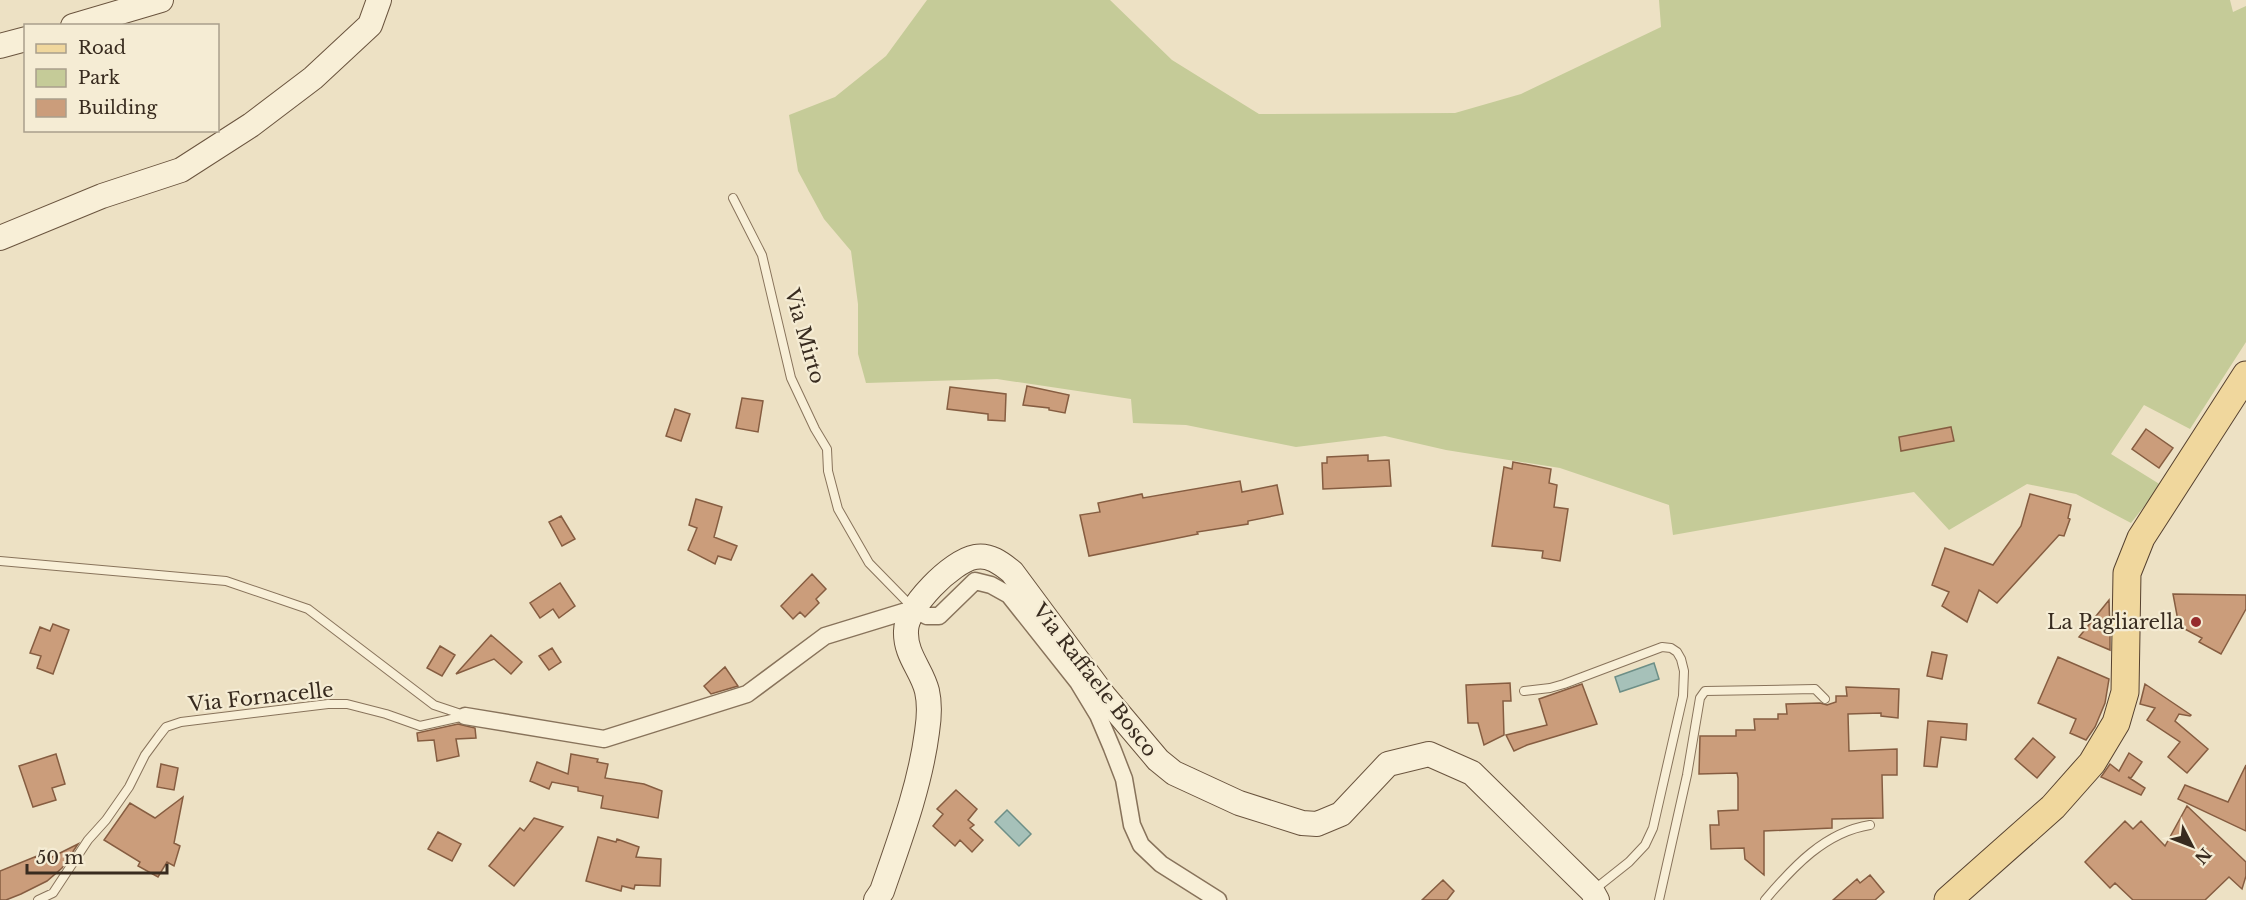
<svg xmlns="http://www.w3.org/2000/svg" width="2246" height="900" font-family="'Libre Baskerville',serif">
  <rect width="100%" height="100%" fill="#ede1c4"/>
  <path fill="#c5cb98" d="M 927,0 L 1110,0 L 1172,60 L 1259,114 L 1455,113 L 1521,94 L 1661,27 L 1659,0 L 2230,0 L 2233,12 L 2246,6 L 2246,342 L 2190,429 L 2144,405 L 2111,454 L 2161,485 L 2131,523 L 2076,494 L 2027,484 L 1949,530 L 1914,492 L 1673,535 L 1669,505 L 1560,468 L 1446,450 L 1385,436 L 1296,447 L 1186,425 L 1133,423 L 1131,399 L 997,379 L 866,383 L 858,354 L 858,304 L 851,251 L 824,219 L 798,171 L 789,115 L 835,97 L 886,56 Z"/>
  <path fill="#a6c1b9" stroke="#6d8f87" stroke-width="1.5" d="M 1654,663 L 1659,679 L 1620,692 L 1615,677 Z
    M 1007,810 L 1031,834 L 1019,846 L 995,822 Z"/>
  <path fill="#cb9d7b" stroke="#865d41" stroke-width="1.5" d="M 1027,386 L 1069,395 L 1065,413 L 1049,410 L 1049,408 L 1023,405 Z
    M 950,387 L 1006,394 L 1005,421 L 988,420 L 988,414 L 947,409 Z
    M 742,398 L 763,401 L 758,432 L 736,428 Z
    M 675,409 L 690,414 L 681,441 L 666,436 Z
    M 1951,427 L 1954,441 L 1901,451 L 1899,437 Z
    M 2146,429 L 2173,448 L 2159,468 L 2132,449 Z
    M 1368,455 L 1368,461 L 1389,460 L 1391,486 L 1323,489 L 1322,463 L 1327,463 L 1327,457 Z
    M 1513,462 L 1551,469 L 1549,483 L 1557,485 L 1554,507 L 1568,509 L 1560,561 L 1542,558 L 1543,551 L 1492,546 L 1504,467 L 1512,469 Z
    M 1240,481 L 1242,492 L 1277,485 L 1283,514 L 1248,521 L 1248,524 L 1197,532 L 1198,534 L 1089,556 L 1080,515 L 1100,512 L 1098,503 L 1142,494 L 1143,498 Z
    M 2030,494 L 2071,505 L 2068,518 L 2070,519 L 2064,536 L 2059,535 L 1997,603 L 1979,590 L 1967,622 L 1942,606 L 1949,592 L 1932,585 L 1945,548 L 1993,565 L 2021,526 Z
    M 696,499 L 722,507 L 714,537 L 737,546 L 731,560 L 718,556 L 715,564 L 688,550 L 697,528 L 689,525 Z
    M 561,516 L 575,539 L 562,546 L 549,522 Z
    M 812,574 L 826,589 L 816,599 L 819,603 L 805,617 L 800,612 L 793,619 L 781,606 Z
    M 560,583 L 575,606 L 559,618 L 553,609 L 540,618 L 530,603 Z
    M 2173,594 L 2246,595 L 2246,609 L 2221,654 L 2199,642 L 2202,638 L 2179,626 Z
    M 2109,600 L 2110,634 L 2110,650 L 2079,637 Z
    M 53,624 L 69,630 L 53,674 L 37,668 L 41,656 L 30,653 L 40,627 L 50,631 Z
    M 491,635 L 522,662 L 511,674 L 494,659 L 456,674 Z
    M 440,646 L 455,655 L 442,676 L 427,668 Z
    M 552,648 L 561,662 L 549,670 L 539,656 Z
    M 1932,652 L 1947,655 L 1942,679 L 1927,676 Z
    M 2058,657 L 2109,679 L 2105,703 L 2095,727 L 2086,740 L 2070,733 L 2076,719 L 2038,703 Z
    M 725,667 L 738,686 L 711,694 L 704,686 Z
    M 1510,683 L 1511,701 L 1503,701 L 1504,735 L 1484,745 L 1478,723 L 1468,723 L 1466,685 Z
    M 1582,684 L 1597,724 L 1527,745 L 1514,751 L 1506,735 L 1547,725 L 1539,699 Z
    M 2145,684 L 2191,715 L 2190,716 L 2179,714 L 2175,721 L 2208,749 L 2187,773 L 2168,757 L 2180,742 L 2147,720 L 2155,708 L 2140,704 Z
    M 1846,687 L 1899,689 L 1898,718 L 1881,716 L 1881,713 L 1848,714 L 1849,751 L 1897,749 L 1897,775 L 1882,775 L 1883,818 L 1832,819 L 1832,828 L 1764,831 L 1764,875 L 1745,859 L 1744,848 L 1711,849 L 1710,825 L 1719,825 L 1718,811 L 1738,810 L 1738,778 L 1737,773 L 1699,774 L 1700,736 L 1736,736 L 1736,730 L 1755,730 L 1754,719 L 1778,719 L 1778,714 L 1787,714 L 1786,704 L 1820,703 L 1827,705 L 1836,702 L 1836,696 L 1847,696 Z
    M 1928,721 L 1967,724 L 1966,740 L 1941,737 L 1937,767 L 1924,766 Z
    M 458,724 L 475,728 L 476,738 L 456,739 L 459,756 L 437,761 L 434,740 L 418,741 L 417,733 Z
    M 2033,738 L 2055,757 L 2037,778 L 2015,759 Z
    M 2129,753 L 2142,762 L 2131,778 L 2128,777 L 2145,788 L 2141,795 L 2101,777 L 2110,764 L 2119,771 Z
    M 56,754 L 65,784 L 52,788 L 56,800 L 33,807 L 19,766 Z
    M 571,754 L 598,759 L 597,762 L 608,764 L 605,778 L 644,784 L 662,791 L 658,818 L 601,808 L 603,796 L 578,791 L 578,787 L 552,782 L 549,789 L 530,781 L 537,762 L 568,774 Z
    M 161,764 L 178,768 L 174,790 L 157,787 Z
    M 2246,765 L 2246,831 L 2178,799 L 2185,785 L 2228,802 Z
    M 956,790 L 977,809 L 968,820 L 974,825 L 970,828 L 983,840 L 972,852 L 960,840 L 955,846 L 933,826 L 943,814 L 937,809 Z
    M 183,797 L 174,843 L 180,846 L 174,866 L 167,862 L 158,877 L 138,866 L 140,862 L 104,840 L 130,803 L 155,818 Z
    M 2187,806 L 2246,862 L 2246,876 L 2242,889 L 2229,877 L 2205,900 L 2133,900 L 2115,883 L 2110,888 L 2085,862 L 2125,821 L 2133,829 L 2141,821 L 2165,846 Z
    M 534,818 L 563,827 L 514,886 L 489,866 L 520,828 L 524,831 Z
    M 438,832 L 461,844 L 452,861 L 428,849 Z
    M 598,837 L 616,842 L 617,839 L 639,847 L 636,857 L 661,859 L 660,886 L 635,885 L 634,889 L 622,886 L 621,891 L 586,881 Z
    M 78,844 L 62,868 L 47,881 L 21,894 L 6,900 L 0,900 L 0,871 L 37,856 L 40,863 Z
    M 1870,875 L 1884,892 L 1875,900 L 1833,900 L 1857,879 L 1860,883 Z
    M 1443,880 L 1454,891 L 1447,900 L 1422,900 Z"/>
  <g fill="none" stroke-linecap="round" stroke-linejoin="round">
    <g stroke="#88735b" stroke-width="10">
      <path id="lane" d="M 733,198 L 762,255 L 791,378 L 815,429 L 827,449 L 828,471 L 838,509 L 869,563 L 913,608
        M 0,561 L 226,581 L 308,609 L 434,705 L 464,715
        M 1524,691 L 1550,688 L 1564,684 L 1662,647 L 1671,648 L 1677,652 L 1681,659 L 1684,671 L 1683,696 L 1653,828 L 1645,845 L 1629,862 L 1595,889
        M 38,900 L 53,893 L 88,840 L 106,820 L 129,787 L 145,755 L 159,736 L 166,727 L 181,722 L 328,704 L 347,704 L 386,714 L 420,726 L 465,716
        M 1659,900 L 1687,775 L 1700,698 L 1705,691 L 1815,689 L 1825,699
        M 1765,900 C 1793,867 1825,832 1870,825"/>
    </g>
    <g stroke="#88735b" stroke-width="19">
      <path id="street" d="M 465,716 L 604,739 L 747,694 L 825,636 L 913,609 L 927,616 L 939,616 L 975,581 L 991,585 L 1009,595 L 1078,682 L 1098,715 L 1112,748 L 1124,779 L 1132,825 L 1141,845 L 1161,864 L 1218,900"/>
    </g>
    <g stroke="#6a543e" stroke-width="26">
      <path id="secondary" d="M 73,26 L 161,0
        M 0,46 L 26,39
        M 0,238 L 102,196 L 181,170 L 251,125 L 313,78 L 370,25 L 379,0
        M 876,900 L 882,891 C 900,839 920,786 927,732 C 929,719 930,704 927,691 C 922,670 905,655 906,631 C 906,607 952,561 975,557 C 989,554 1001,563 1012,572 L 1104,696 L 1158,760 L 1174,773 L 1239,803 L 1302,823 L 1317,824 L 1341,814 L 1388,764 L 1429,754 L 1472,773 L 1592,891 L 1597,900"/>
    </g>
    <g stroke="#56412f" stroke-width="29">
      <path id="primary" d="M 1948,900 L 2053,807 L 2092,763 L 2116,723 L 2125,692 L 2127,573 L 2141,538 L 2246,375"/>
    </g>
    <use href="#lane" stroke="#f8efd7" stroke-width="8"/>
    <use href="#street" stroke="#f8efd7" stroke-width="16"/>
    <use href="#secondary" stroke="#f8efd7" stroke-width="24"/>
    <use href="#primary" stroke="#f0d79d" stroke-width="27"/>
  </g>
  <circle fill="#962c2c" stroke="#f5ecd4" stroke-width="2" cx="2196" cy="622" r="6"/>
  <g text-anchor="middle" stroke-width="4.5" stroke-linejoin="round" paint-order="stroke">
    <g font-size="20" fill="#382b1f" stroke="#f5ecd4">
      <text transform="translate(805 336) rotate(74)" y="7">Via Mirto</text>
      <text transform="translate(1095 680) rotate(52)" y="7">Via Raffaele Bosco</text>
      <text transform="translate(261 697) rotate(-6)" y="7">Via Fornacelle</text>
    </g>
    <g font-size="20" fill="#382b1f" stroke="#f5ecd4" text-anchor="end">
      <text x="2184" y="629">La Pagliarella</text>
    </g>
  </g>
  <rect x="24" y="24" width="195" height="108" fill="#f5ecd4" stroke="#a99f8c" stroke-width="1.5"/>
  <rect x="36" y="44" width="30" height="9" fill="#f0d79d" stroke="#a99f8c" stroke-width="1.5"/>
  <text x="78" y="54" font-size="18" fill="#382b1f">Road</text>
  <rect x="36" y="69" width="30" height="18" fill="#c5cb98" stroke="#a99f8c" stroke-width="1.5"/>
  <text x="78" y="84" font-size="18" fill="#382b1f">Park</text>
  <rect x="36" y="99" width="30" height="18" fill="#cb9d7b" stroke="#a99f8c" stroke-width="1.5"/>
  <text x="78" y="114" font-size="18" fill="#382b1f">Building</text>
  <g transform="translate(2192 846) rotate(132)" stroke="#f5ecd4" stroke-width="4.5" paint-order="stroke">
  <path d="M0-4.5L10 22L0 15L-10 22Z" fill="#382b1f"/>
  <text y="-9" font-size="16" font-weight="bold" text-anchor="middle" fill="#382b1f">N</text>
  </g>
  <path d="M27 864v9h140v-9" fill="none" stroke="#382b1f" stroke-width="3"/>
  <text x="36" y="864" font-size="18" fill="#382b1f" stroke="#f5ecd4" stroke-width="4.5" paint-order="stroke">50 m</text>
</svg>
